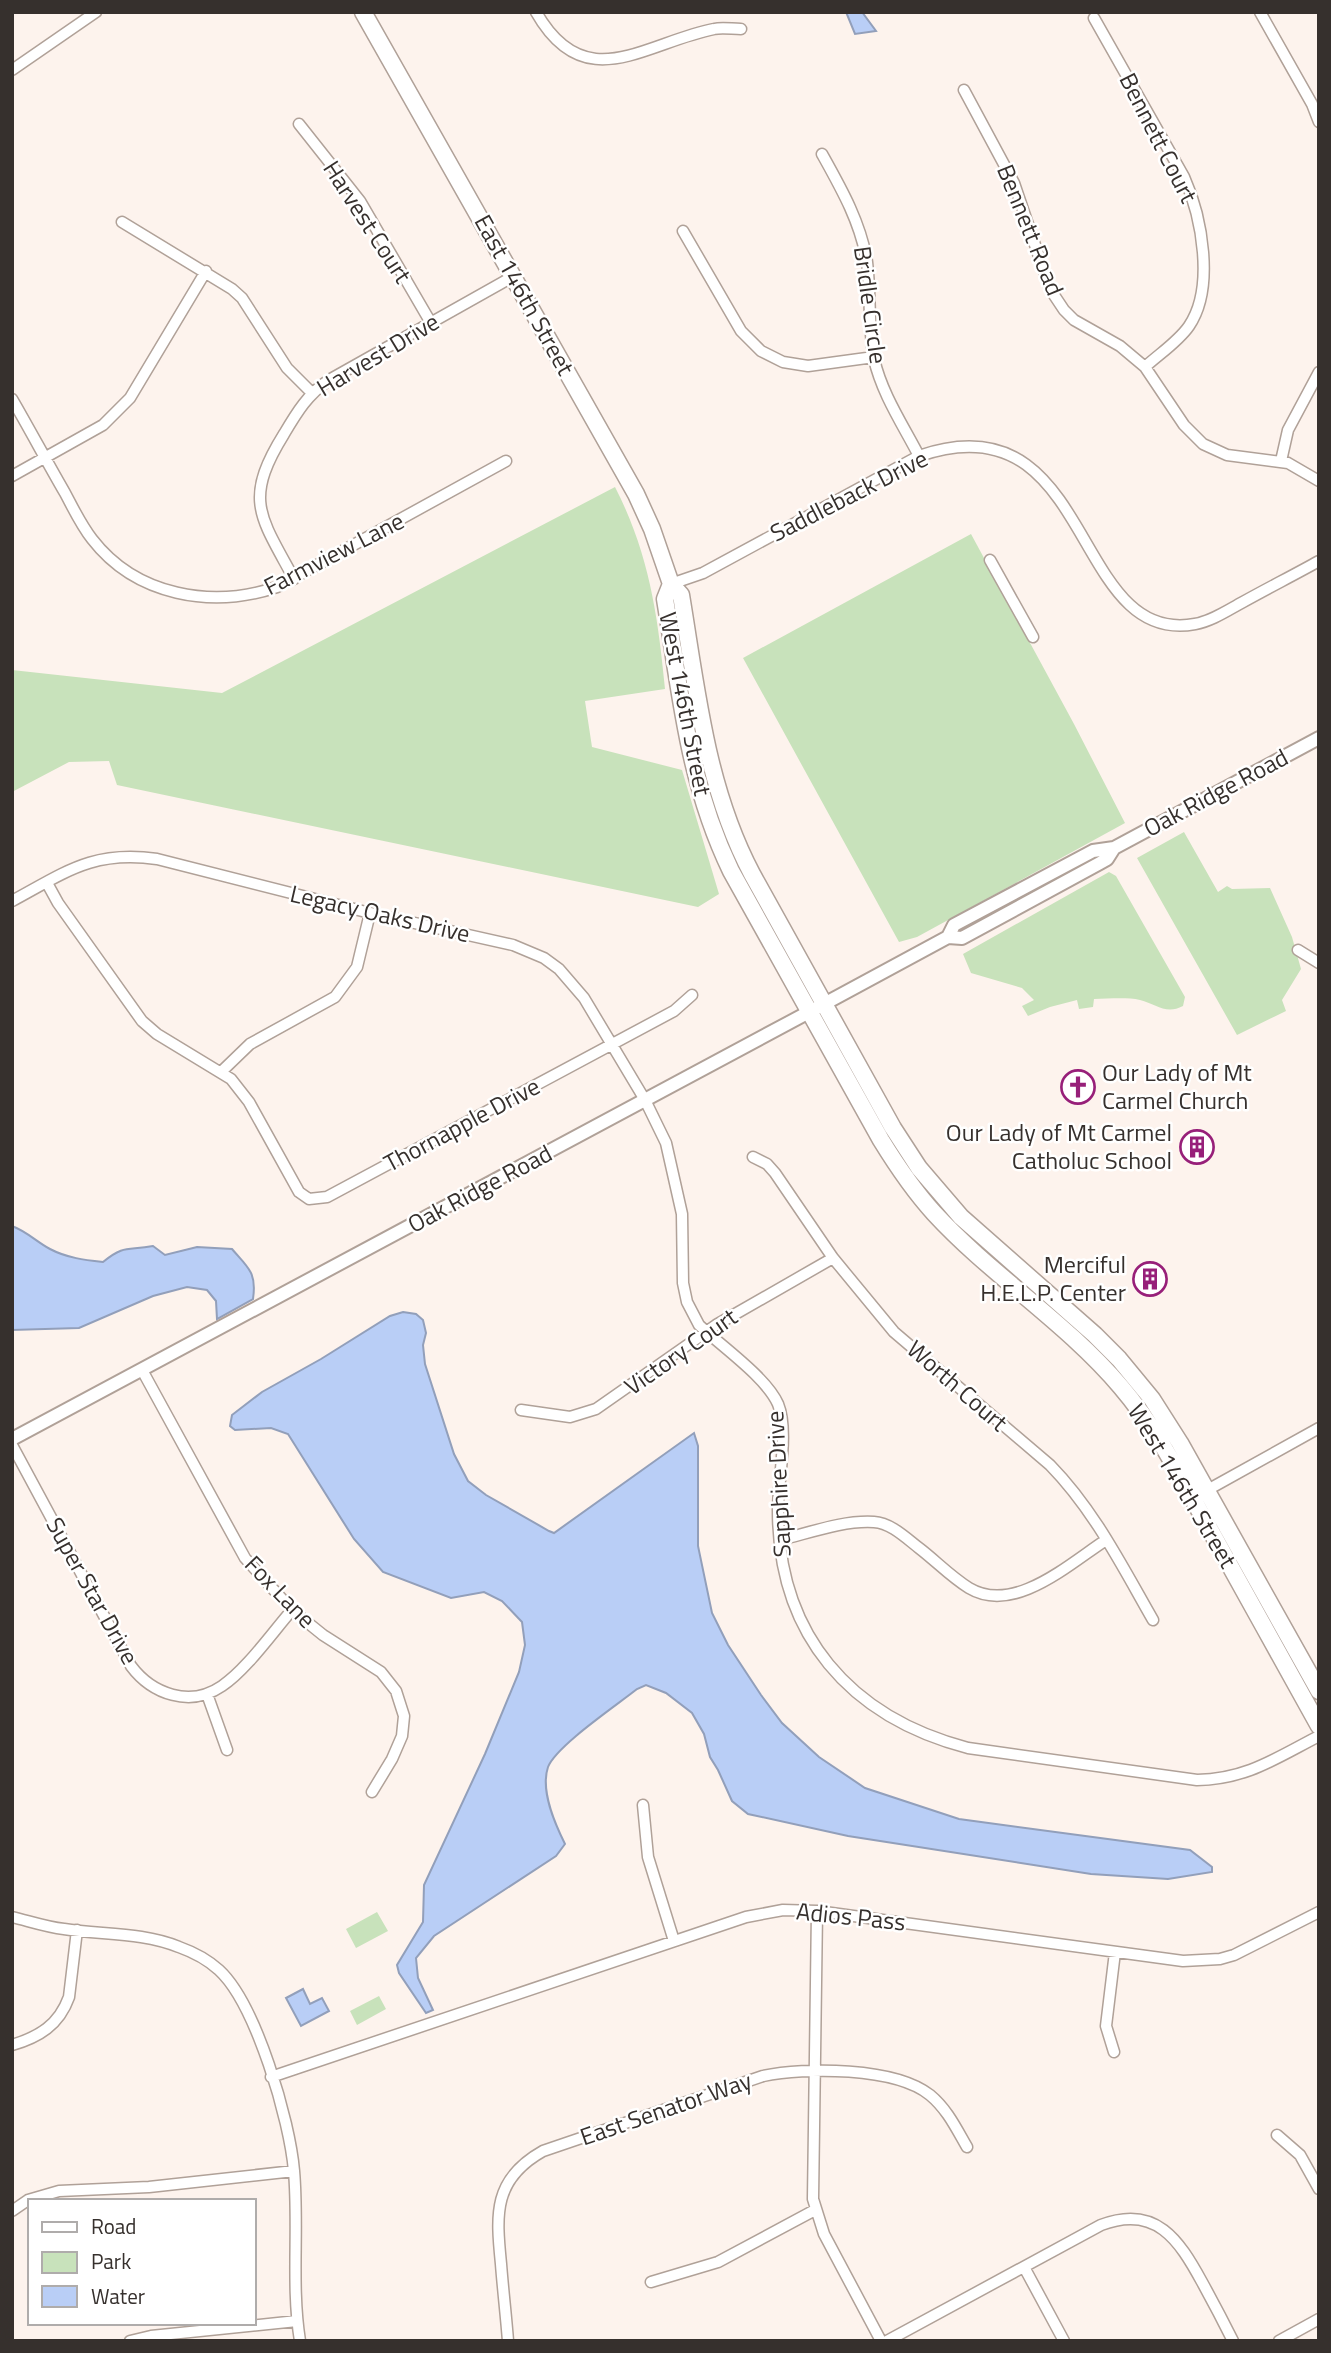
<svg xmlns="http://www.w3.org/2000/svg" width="1331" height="2353" font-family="'Titillium Web',sans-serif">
  <rect width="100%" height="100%" fill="#fdf3ed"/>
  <path fill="#c8e2bb" d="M 615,487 C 649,553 658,616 665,689 L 585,701 L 592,747 L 682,770 L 719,894 L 698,907 L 117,785 L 109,761 L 69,762 L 12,792 L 12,670 L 222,693 Z
    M 971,534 L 1074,724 L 1125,823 L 917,937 L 899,942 L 743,658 Z
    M 1184,832 L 1218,892 L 1227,886 L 1232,889 L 1270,888 L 1292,937 L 1301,969 L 1282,1000 L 1286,1011 L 1237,1035 L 1137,858 Z
    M 1109,872 L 1116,876 L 1185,997 L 1183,1006 C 1166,1015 1156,1004 1140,1000 C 1126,997 1108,999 1094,999 L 1093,1007 L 1079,1009 L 1077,1000 L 1050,1007 L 1028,1016 L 1022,1006 L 1034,1000 L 1022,988 L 971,973 L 963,954 Z
    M 377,1912 L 388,1931 L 356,1948 L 346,1929 Z
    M 379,1996 L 386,2009 L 357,2025 L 350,2011 Z"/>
  <path fill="#b9cef6" stroke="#929fba" stroke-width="2" d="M 846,12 L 862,12 L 876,31 L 855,34 Z
    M 12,1226 C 26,1231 37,1242 50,1249 C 67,1258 85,1260 103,1262 C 125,1244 128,1251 153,1246 L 165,1255 L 197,1247 L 232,1249 C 248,1268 257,1272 253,1299 L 217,1319 L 216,1301 L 207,1290 L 187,1287 L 153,1296 L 79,1328 L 12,1330 Z
    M 403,1312 L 416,1314 L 423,1320 L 426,1333 L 423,1345 L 425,1364 L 454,1454 L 468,1481 L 486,1495 L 549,1531 L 554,1533 L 694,1433 L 698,1446 L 698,1546 L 712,1613 L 728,1645 L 761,1695 L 782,1723 L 819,1757 L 865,1788 L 959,1819 L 1190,1850 L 1212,1867 L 1212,1872 L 1168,1879 L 1091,1874 L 848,1836 L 748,1814 L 732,1801 L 718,1770 L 710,1757 L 704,1734 L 692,1713 L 666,1693 L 646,1685 L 637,1689 C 617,1705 556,1746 548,1767 C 540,1791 555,1824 565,1844 L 556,1856 L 434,1936 L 416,1958 L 418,1978 L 433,2010 L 426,2013 L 399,1973 L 397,1965 L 423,1922 L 424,1885 L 485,1754 L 519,1672 L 525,1645 L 522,1622 L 502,1601 L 484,1592 L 451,1598 L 383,1572 L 354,1539 L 288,1434 L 271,1428 L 235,1430 L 230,1426 L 232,1415 L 262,1392 L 321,1359 L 390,1316 Z
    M 303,1989 L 310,2004 L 322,1998 L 329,2011 L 301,2026 L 286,1998 Z"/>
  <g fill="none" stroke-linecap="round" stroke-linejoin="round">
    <g stroke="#b0a198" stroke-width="13">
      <path id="minor" d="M 536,12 C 585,98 644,43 714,29 C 722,27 732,29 741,29
        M 1260,12 L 1312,104 L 1319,122
        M 1094,18 L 1184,177 C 1202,217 1215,288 1189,326 C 1178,342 1159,354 1145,367
        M 12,70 L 96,12
        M 964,90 L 1014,183 L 1050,289 L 1064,310 L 1074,320 L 1120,346 L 1145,367 L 1184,425 L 1203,444 L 1227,455 L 1288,463 L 1319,481
        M 299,124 L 360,201 L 431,323
        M 822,154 C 841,188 861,223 867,262 C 871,294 868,328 874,359 C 882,394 903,425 919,456
        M 122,222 L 232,289 L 242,298 L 287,368 L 312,393
        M 683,231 L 741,331 L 761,351 L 783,362 L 808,366 L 874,357
        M 12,399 C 30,430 47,462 65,493 C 73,508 81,525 92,539 C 136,596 212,609 277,587 L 506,461
        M 1281,461 L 1288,430 L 1319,372
        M 12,476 L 103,425 L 130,398 L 206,271
        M 990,560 L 1033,637
        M 294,579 C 260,516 243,500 284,434 C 297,412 308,394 329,380 L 514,276
        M 671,584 L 703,573 L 919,456 C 1095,395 1070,647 1195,624 C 1212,621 1228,610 1243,602 C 1268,588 1294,575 1319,561
        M 47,883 L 58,903 L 142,1021 L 157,1034 L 231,1079 L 249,1102 L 299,1192 L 309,1199 L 327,1197 L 674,1011 L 692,995
        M 12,901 C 66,872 93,850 157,859 L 370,913 L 513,945 L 544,958 L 559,969 L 584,998 L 645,1100 L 666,1143 L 682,1214 L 683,1283 L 687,1302 L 699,1325 C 721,1346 766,1377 778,1404 C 789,1431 778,1480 778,1510 C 778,1635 850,1717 968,1748 L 1197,1780 C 1247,1779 1276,1758 1319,1736
        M 1298,950 L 1319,963
        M 221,1072 L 250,1044 L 335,997 L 357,967 L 370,913
        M 753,1157 L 767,1164 L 775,1173 L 833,1258 L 894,1332 L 1050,1465 C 1094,1510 1122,1566 1153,1620
        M 142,1370 L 245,1558 L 292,1610 L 323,1635 L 381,1672 L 396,1691 L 404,1716 L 402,1736 L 392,1759 L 372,1792
        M 521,1410 L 570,1417 L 596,1409 L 716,1325 L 833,1258
        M 12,1445 L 131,1666 C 152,1694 190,1708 222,1686 C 246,1670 272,1633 292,1610
        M 1202,1493 L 1319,1428
        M 780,1540 C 809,1533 843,1520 874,1522 C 891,1523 906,1538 919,1548 C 936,1561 951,1577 969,1588 C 1014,1615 1069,1564 1106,1540
        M 207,1694 L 227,1750
        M 643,1805 L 648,1857 L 674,1941
        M 817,1911 L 813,2199 L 824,2234 L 881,2341
        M 12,1917 C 29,1921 46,1927 64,1929 C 102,1935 142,1932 179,1947 C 193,1952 208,1960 219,1970 C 256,2004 290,2121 294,2171 C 299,2228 291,2285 300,2341
        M 12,2045 C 39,2037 59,2025 69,1997 L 77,1930
        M 1114,2052 L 1106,2026 L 1115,1952
        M 271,2077 L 746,1917 L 783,1910 L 817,1911 L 1183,1961 L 1220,1959 L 1234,1955 L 1319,1912
        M 1277,2135 L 1300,2155 L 1319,2189
        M 12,2211 L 28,2200 L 59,2191 L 149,2187 L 294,2171
        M 1024,2267 L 1064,2341
        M 651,2282 L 718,2262 L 815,2210
        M 130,2341 L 151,2336 L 297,2321
        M 508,2341 C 506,2315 503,2290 501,2264 C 496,2214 493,2179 543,2151 L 763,2076 C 805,2067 895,2067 930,2095 C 947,2109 956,2128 967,2147
        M 887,2341 L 1101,2225 C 1156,2204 1179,2240 1202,2282 C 1213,2302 1223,2321 1233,2341
        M 1279,2341 L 1319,2319"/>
    </g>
    <g stroke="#b0a198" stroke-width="16">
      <path id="tertiary" d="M 948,937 L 962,938 L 1100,863 L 1107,859 L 1114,848
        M 12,1439 L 837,997 L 948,937 L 954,925 L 1093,851 L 1114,848 L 1319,738"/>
    </g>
    <g stroke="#b0a198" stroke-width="19">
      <path id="primary" d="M 363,12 L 636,494 L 652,529 L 671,584 L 681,595 C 697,691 706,787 752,874 L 893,1128 L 919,1168 L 961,1217 L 1095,1335 L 1119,1359 L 1152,1399 L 1180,1443 L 1319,1691
        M 671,584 L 665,599 C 681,696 688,782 731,871 L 881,1140 C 897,1166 914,1191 934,1213 C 992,1276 1066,1322 1121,1387 C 1157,1429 1181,1478 1208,1526 C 1245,1593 1282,1659 1319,1726"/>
    </g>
    <use href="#minor" stroke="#fff" stroke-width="10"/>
    <use href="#tertiary" stroke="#fff" stroke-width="12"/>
    <use href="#primary" stroke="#fff" stroke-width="16"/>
  </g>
  <defs>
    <g id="church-ring" transform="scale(1.75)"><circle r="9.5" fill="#fff" stroke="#971f79" stroke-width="1.5"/><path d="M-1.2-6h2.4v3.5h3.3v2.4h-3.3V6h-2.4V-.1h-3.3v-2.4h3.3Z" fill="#971f79"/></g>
    <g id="building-ring" transform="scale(1.75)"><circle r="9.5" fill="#fff" stroke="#971f79" stroke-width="1.5"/><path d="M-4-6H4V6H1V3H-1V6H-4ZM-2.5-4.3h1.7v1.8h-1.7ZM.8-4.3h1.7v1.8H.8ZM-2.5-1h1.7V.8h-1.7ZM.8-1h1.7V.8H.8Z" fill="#971f79"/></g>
  </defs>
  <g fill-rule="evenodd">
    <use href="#church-ring" x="1078" y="1087"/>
    <use href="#building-ring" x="1197" y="1147"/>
    <use href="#building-ring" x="1150" y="1279"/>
  </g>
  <g text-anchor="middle" stroke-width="5" stroke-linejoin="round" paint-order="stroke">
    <g font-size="24" fill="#36302d" stroke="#fff">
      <text transform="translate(1158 138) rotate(63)" y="8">Bennett Court</text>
      <text transform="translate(367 222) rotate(57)" y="8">Harvest Court</text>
      <text transform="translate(1030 230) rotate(68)" y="8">Bennett Road</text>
      <text transform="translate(524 295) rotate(61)" y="8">East 146th Street</text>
      <text transform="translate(870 305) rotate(82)" y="8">Bridle Circle</text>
      <text transform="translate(378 355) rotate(-31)" y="8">Harvest Drive</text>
      <text transform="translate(849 496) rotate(-27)" y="8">Saddleback Drive</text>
      <text transform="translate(334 554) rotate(-27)" y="8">Farmview Lane</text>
      <text transform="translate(685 704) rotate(79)" y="8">West 146th Street</text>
      <text transform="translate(1216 793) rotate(-28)" y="8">Oak Ridge Road</text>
      <text transform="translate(380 914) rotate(13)" y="8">Legacy Oaks Drive</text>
      <text transform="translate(462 1125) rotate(-28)" y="8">Thornapple Drive</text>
      <text transform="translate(480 1189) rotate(-28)" y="8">Oak Ridge Road</text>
      <text transform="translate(681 1352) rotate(-35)" y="8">Victory Court</text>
      <text transform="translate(957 1386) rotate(41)" y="8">Worth Court</text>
      <text transform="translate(779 1484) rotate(-93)" y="8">Sapphire Drive</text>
      <text transform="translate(1182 1486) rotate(59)" y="8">West 146th Street</text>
      <text transform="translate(92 1591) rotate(61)" y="8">Super Star Drive</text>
      <text transform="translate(280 1592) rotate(46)" y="8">Fox Lane</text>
      <text transform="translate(851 1917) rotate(6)" y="8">Adios Pass</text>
      <text transform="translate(666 2109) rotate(-19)" y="8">East Senator Way</text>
    </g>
    <g font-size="24" fill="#36302d" stroke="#fff" text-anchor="end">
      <text x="1102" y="1081" text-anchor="start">Our Lady of Mt<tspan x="1102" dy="28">Carmel Church</tspan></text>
      <text x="1172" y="1141">Our Lady of Mt Carmel<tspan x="1172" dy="28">Catholuc School</tspan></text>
      <text x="1126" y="1273">Merciful<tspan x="1126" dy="28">H.E.L.P. Center</tspan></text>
    </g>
  </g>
  <rect width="1331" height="2353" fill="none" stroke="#36302d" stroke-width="28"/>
  <rect x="28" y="2199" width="228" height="126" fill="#ffffff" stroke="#afacab" stroke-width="2"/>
  <rect x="42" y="2222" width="35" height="10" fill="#ffffff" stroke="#afacab" stroke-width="2"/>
  <text x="91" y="2234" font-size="21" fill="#36302d">Road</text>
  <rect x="42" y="2252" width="35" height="21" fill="#c8e2bb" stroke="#afacab" stroke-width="2"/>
  <text x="91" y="2269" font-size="21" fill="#36302d">Park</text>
  <rect x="42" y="2286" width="35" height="21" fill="#b9cef6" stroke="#afacab" stroke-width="2"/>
  <text x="91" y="2304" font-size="21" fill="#36302d">Water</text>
</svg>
